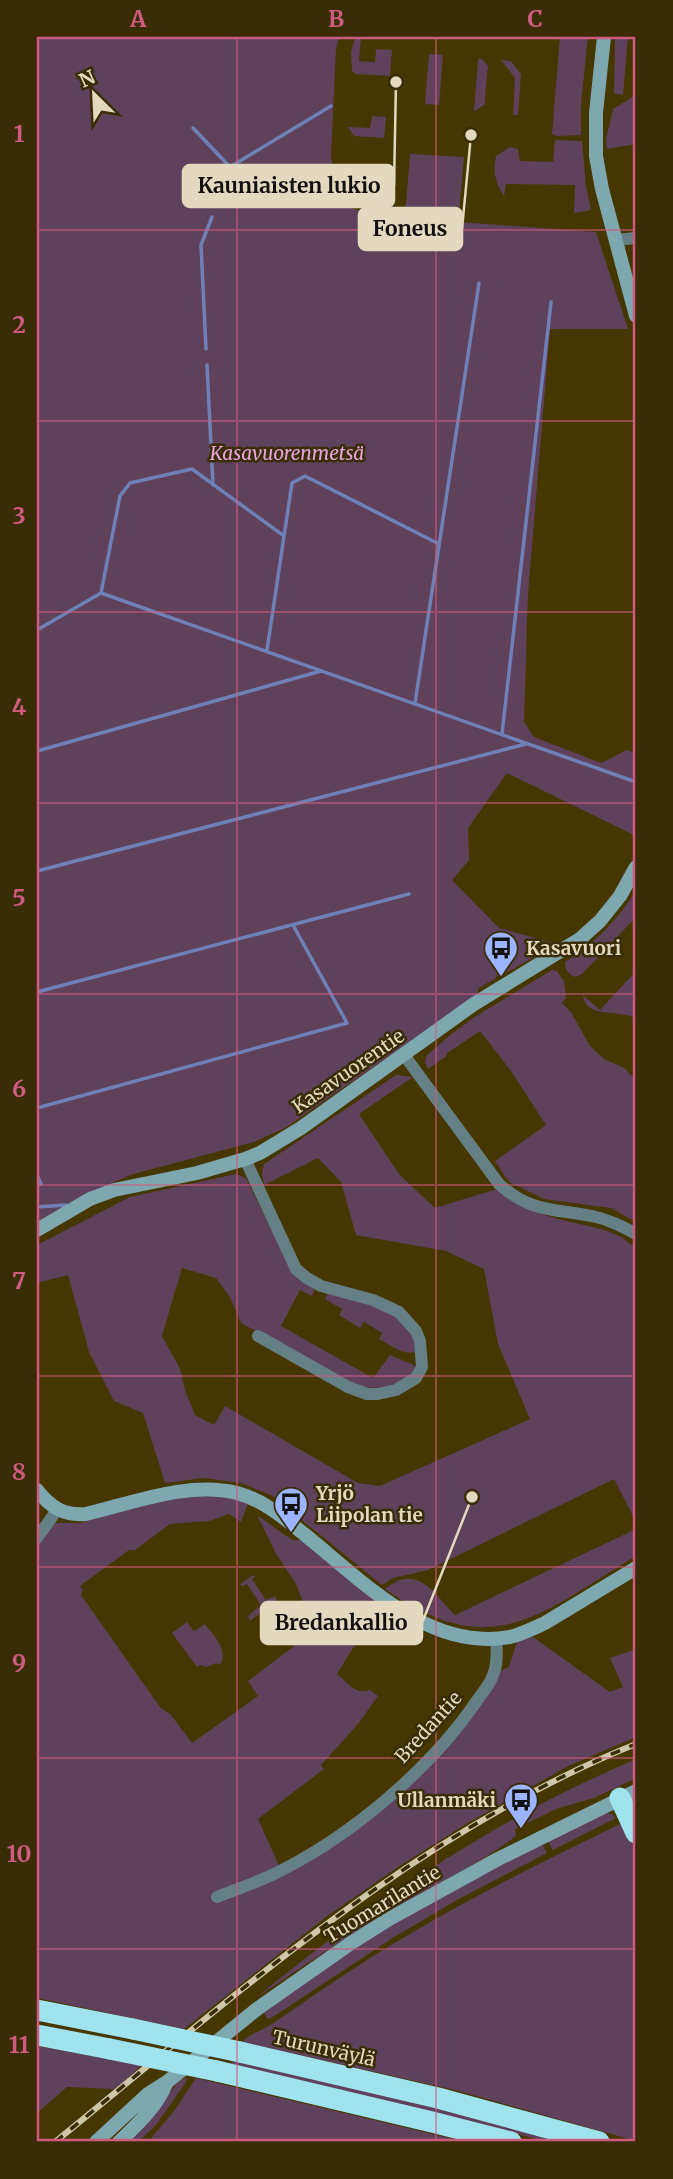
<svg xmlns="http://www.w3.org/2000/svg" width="673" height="2179" font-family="Merriweather,serif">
  <rect width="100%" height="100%" fill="#463600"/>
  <path fill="#5f415c" d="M 37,37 L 339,37 L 336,49 L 331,156 L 336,186 L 345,206 L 368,213 L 401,216 L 406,203 L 410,154 L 464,157 L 458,222 L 596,232 L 628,329 L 550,329 L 528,594 L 524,722 L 534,737 L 601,763 L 627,750 L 636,754 L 636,836 L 507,773 L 468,828 L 469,860 L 452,880 L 499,928 L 557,944 L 504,974 L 503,972 L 496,976 L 496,978 L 479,988 L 477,995 L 285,1128 L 254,1142 L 130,1175 L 77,1199 L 37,1222 Z
    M 355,37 L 361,37 L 359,61 L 375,62 L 376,49 L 392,50 L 390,76 L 355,74 L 352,71 L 351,52 Z
    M 560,37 L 588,37 L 581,104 L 581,135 L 557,136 L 552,134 Z
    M 615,37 L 628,37 L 623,95 L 614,93 Z
    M 429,54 L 443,55 L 439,105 L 425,104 Z
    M 478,59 L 482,59 L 488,66 C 487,79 485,90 485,104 L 474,112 Z
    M 501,60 L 511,61 L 521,74 L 518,115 L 513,115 L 515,78 Z
    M 636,95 L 636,144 L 607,149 L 606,139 L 613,109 Z
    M 372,116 L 386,117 L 384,138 L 354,136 L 348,127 L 370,128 Z
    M 555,140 L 582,141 L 586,186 L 591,210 L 574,213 L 575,185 L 506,184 L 504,196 C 495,182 493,173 496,156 L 510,147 L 518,149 L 520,161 L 553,162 Z
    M 636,890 L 636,917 L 582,974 L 576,977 C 569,975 564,969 565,962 C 595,943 618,920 636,890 Z
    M 552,970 L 557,971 L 564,981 L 566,998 L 562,1003 L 571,1012 L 590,1046 L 604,1059 L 624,1068 L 636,1080 L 636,1222 L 611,1208 L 544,1199 L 509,1182 L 495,1161 L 546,1125 L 511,1071 L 480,1031 L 446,1054 L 447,1056 L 428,1069 L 425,1062 L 427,1055 L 450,1035 L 473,1018 Z
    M 636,971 L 636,1019 C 620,1008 585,1020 583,995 L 600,1010 Z
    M 396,1075 L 413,1077 L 359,1114 L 399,1174 L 435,1208 L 497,1189 C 517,1209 544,1215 571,1222 C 595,1228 618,1230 636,1249 L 636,1522 L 614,1479 L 428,1570 L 393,1578 L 382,1585 L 271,1495 L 241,1483 L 203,1478 L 165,1483 L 143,1413 L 114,1401 L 89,1352 L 68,1275 L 37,1283 L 37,1245 L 130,1197 L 236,1174 L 246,1178 L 287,1262 L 315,1288 L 312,1296 L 300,1290 L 281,1326 L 373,1378 L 390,1355 L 414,1365 L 416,1368 L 415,1372 C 395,1387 382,1390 357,1386 L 241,1323 L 230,1297 L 216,1278 L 182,1268 L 162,1336 L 180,1369 L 186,1393 L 195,1415 L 214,1425 L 225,1406 L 358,1483 L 380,1486 L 530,1419 L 498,1344 L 484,1269 L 446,1251 L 356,1235 L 341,1182 L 318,1158 L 264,1185 L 262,1174 L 264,1164 Z
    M 329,1292 L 384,1307 L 407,1324 L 418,1351 C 404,1357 391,1345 379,1339 L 382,1333 L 364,1322 L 360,1328 L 339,1315 L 342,1309 L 325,1299 Z
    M 184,1496 L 229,1497 L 248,1503 L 241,1522 L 229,1514 L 209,1521 L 170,1524 L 135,1550 L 129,1550 L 80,1586 L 83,1590 L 81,1595 L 160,1707 L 171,1715 L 192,1743 L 258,1696 L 248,1681 L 314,1631 L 296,1584 L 275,1552 L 257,1515 L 292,1540 L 301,1540 L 381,1602 L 337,1674 C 347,1682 356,1696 370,1690 L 378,1696 L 358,1724 L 321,1765 L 324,1769 L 258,1819 L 280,1868 L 255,1887 L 393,1796 L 498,1672 L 509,1667 L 517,1641 L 533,1637 L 610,1692 L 623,1687 L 610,1658 L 636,1649 L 636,1737 L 568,1766 L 466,1824 L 398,1867 L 326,1917 L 184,2029 L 37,1998 L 37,1545 L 53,1523 L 81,1523 L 110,1514 Z
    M 636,1529 L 636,1556 C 541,1613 493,1665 385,1589 C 418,1562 434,1594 455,1615 Z
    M 253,1575 L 255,1577 L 252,1579 L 266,1600 L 275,1596 L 277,1600 L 250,1621 L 248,1616 L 261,1605 L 247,1584 L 242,1586 L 240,1584 Z
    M 187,1622 L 194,1631 L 205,1624 C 214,1637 229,1649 220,1665 L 216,1663 L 206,1667 L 200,1665 L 197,1667 L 172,1633 Z
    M 636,1759 L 636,1778 L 594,1798 L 556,1809 L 515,1829 L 516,1836 C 483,1861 445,1879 409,1900 C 356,1931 305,1964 255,1999 C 371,1902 497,1818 636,1759 Z
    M 606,1813 L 612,1814 L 616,1818 L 553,1850 L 548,1841 Z
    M 624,1822 L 636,1848 L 636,2141 L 455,2090 L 242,2042 L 249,2036 L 269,2026 C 310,1998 351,1969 393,1944 C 468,1898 546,1860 624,1822 Z
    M 542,1844 L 547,1853 L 457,1900 L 391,1939 L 276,2015 L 268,2019 L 264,2013 C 301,1985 339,1958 378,1933 C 431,1900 487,1872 542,1844 Z
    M 37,2046 L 142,2065 L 116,2089 L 67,2087 L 37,2113 Z
    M 232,2061 L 370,2089 L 569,2142 L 547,2142 L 469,2121 L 231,2065 Z
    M 185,2078 L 187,2079 L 186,2082 L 156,2125 L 138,2142 L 127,2142 L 152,2116 L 178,2082 Z
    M 196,2078 L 466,2142 L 148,2142 L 174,2111 Z"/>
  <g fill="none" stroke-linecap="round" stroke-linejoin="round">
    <path stroke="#6e80b5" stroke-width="3.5" d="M 193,128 L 230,167 L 217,202
      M 230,167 L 331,106
      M 206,349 L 201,245 L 212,217
      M 207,365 L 213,485
      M 101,593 L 120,496 L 130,483 L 192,469 L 284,536
      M 37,630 L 101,593 L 636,782
      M 267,650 L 292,483 L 305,476 L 439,544
      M 415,703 L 479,283
      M 502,734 L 551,302
      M 37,751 L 321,671
      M 37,871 L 526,744
      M 37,992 L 409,894
      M 37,1108 L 347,1023 L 293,925
      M 37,1175 L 41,1184
      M 37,1207 L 66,1205"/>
    <path stroke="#658085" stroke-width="12" d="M 616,240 L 636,238
      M 404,1055 L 499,1184 C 532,1214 555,1208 596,1217 C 610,1220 623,1227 636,1234
      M 245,1159 L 296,1269 L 307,1278 L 321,1286 L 373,1300 L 399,1312 L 416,1331 L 420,1341 L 422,1367 L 416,1378 L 396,1390 L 378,1394 L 367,1394 L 348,1387 L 258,1336
      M 37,1538 L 57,1510
      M 217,1897 C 239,1888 262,1881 282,1870 C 353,1834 431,1768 476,1702 C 481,1694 490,1685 493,1675 C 498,1664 497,1650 496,1638"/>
    <path stroke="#7da8b0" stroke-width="14" d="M 604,37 L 596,113 L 596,156 L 602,189 L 636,316
      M 37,1230 L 90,1199 L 114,1190 L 197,1173 L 245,1159 L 260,1153 L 301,1128 L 474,1004 L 580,939 L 600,921 L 620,896 L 636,867
      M 37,1490 C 50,1507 64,1516 86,1514 C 133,1503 188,1481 237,1493 C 263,1500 283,1517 304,1534 C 363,1581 428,1652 510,1637 C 522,1634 534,1628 545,1623 L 636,1568
      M 96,2142 L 148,2094 L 167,2082 L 257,2009 L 351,1943 L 389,1919 L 498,1859 L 636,1791
      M 119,2142 C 137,2125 157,2106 166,2084"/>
    <path stroke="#9fe3ef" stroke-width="21" d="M 620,1798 L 636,1833
      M 37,2010 L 133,2029
      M 37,2035 L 110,2049
      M 240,2052 L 438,2098 L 599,2142
      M 217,2071 L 432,2122 L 511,2142"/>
    <g stroke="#d0c6a9" stroke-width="6">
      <path id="rail" d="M 55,2142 C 236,1995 416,1832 636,1744"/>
    </g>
    <use href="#rail" stroke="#392c06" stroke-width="3.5" stroke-dasharray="10" stroke-linecap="butt"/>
    <path stroke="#9fe3ef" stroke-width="21" d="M 133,2029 L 240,2052
      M 110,2049 L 217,2071"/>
  </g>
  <path fill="none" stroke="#cd5c7e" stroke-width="2" stroke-opacity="0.55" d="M 237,37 L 237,2142M 436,37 L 436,2142M 37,230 L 636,230M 37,421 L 636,421M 37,612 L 636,612M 37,803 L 636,803M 37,994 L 636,994M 37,1185 L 636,1185M 37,1376 L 636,1376M 37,1567 L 636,1567M 37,1758 L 636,1758M 37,1949 L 636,1949"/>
  <defs>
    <g id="bus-pin" transform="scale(1.75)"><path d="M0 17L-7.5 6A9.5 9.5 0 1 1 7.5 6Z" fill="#9cb4fd" stroke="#392c06"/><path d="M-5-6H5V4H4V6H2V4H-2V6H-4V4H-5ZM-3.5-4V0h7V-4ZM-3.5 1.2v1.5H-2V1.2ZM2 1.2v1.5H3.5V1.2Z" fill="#111"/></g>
  </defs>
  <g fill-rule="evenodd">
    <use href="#bus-pin" x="501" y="948"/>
    <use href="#bus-pin" x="291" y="1504"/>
    <use href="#bus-pin" x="521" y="1800"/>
  </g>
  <g text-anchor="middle" stroke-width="5" stroke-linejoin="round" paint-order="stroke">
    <g font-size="19" font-style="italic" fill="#e8a3e1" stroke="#392c06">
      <text x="287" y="460">Kasavuorenmetsä</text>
    </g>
    <g font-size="19" font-weight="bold" fill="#e2d9bf" stroke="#392c06" text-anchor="start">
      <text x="526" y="955">Kasavuori</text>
      <text x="316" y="1500">Yrjö<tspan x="316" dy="22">Liipolan tie</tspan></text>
      <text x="496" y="1807" text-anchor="end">Ullanmäki</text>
    </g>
    <g font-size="19" fill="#e2d9bf" stroke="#392c06">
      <text transform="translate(348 1071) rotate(-35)" y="7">Kasavuorentie</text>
      <text transform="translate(428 1727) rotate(-48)" y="7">Bredantie</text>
      <text transform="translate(382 1904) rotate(-31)" y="7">Tuomarilantie</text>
      <text transform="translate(324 2048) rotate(13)" y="7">Turunväylä</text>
    </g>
  </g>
  <path fill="none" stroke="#e2d9bf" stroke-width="2.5" d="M396 82L394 186M471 135L462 229M472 1497L422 1623"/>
  <g fill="#e2d9bf" stroke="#392c06" stroke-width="2.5">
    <circle cx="396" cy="82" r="7"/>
    <circle cx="471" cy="135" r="7"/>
    <circle cx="472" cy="1497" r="7"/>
  </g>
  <g fill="#e2d9bf" stroke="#e2d9bf" stroke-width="2.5">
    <rect x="183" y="165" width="211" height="42" rx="7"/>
    <rect x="359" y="208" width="103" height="42" rx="7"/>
    <rect x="261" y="1602" width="161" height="42" rx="7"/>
  </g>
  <g font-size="21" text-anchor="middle" font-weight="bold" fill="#111">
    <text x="289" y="193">Kauniaisten lukio</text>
    <text x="410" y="236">Foneus</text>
    <text x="341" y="1630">Bredankallio</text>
  </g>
  <rect width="673" height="2179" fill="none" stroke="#392c06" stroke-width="77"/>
  <g transform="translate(94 94) rotate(336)" stroke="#392c06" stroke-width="5" paint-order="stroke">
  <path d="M0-5L12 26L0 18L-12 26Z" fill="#e2d9bf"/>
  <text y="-10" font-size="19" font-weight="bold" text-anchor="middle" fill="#e2d9bf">N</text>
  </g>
  <rect x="38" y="38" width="596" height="2102" fill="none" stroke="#cd5c7e" stroke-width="2.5"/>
  <g font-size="23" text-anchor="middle" font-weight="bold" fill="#cd5c7e">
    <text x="138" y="27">A</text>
    <text x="336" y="27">B</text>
    <text x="535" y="27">C</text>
    <text x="19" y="142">1</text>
    <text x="19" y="333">2</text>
    <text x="19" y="524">3</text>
    <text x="19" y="715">4</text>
    <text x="19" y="906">5</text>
    <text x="19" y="1097">6</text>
    <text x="19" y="1289">7</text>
    <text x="19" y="1480">8</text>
    <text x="19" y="1671">9</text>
    <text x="19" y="1862">10</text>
    <text x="19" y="2053">11</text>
  </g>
</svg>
